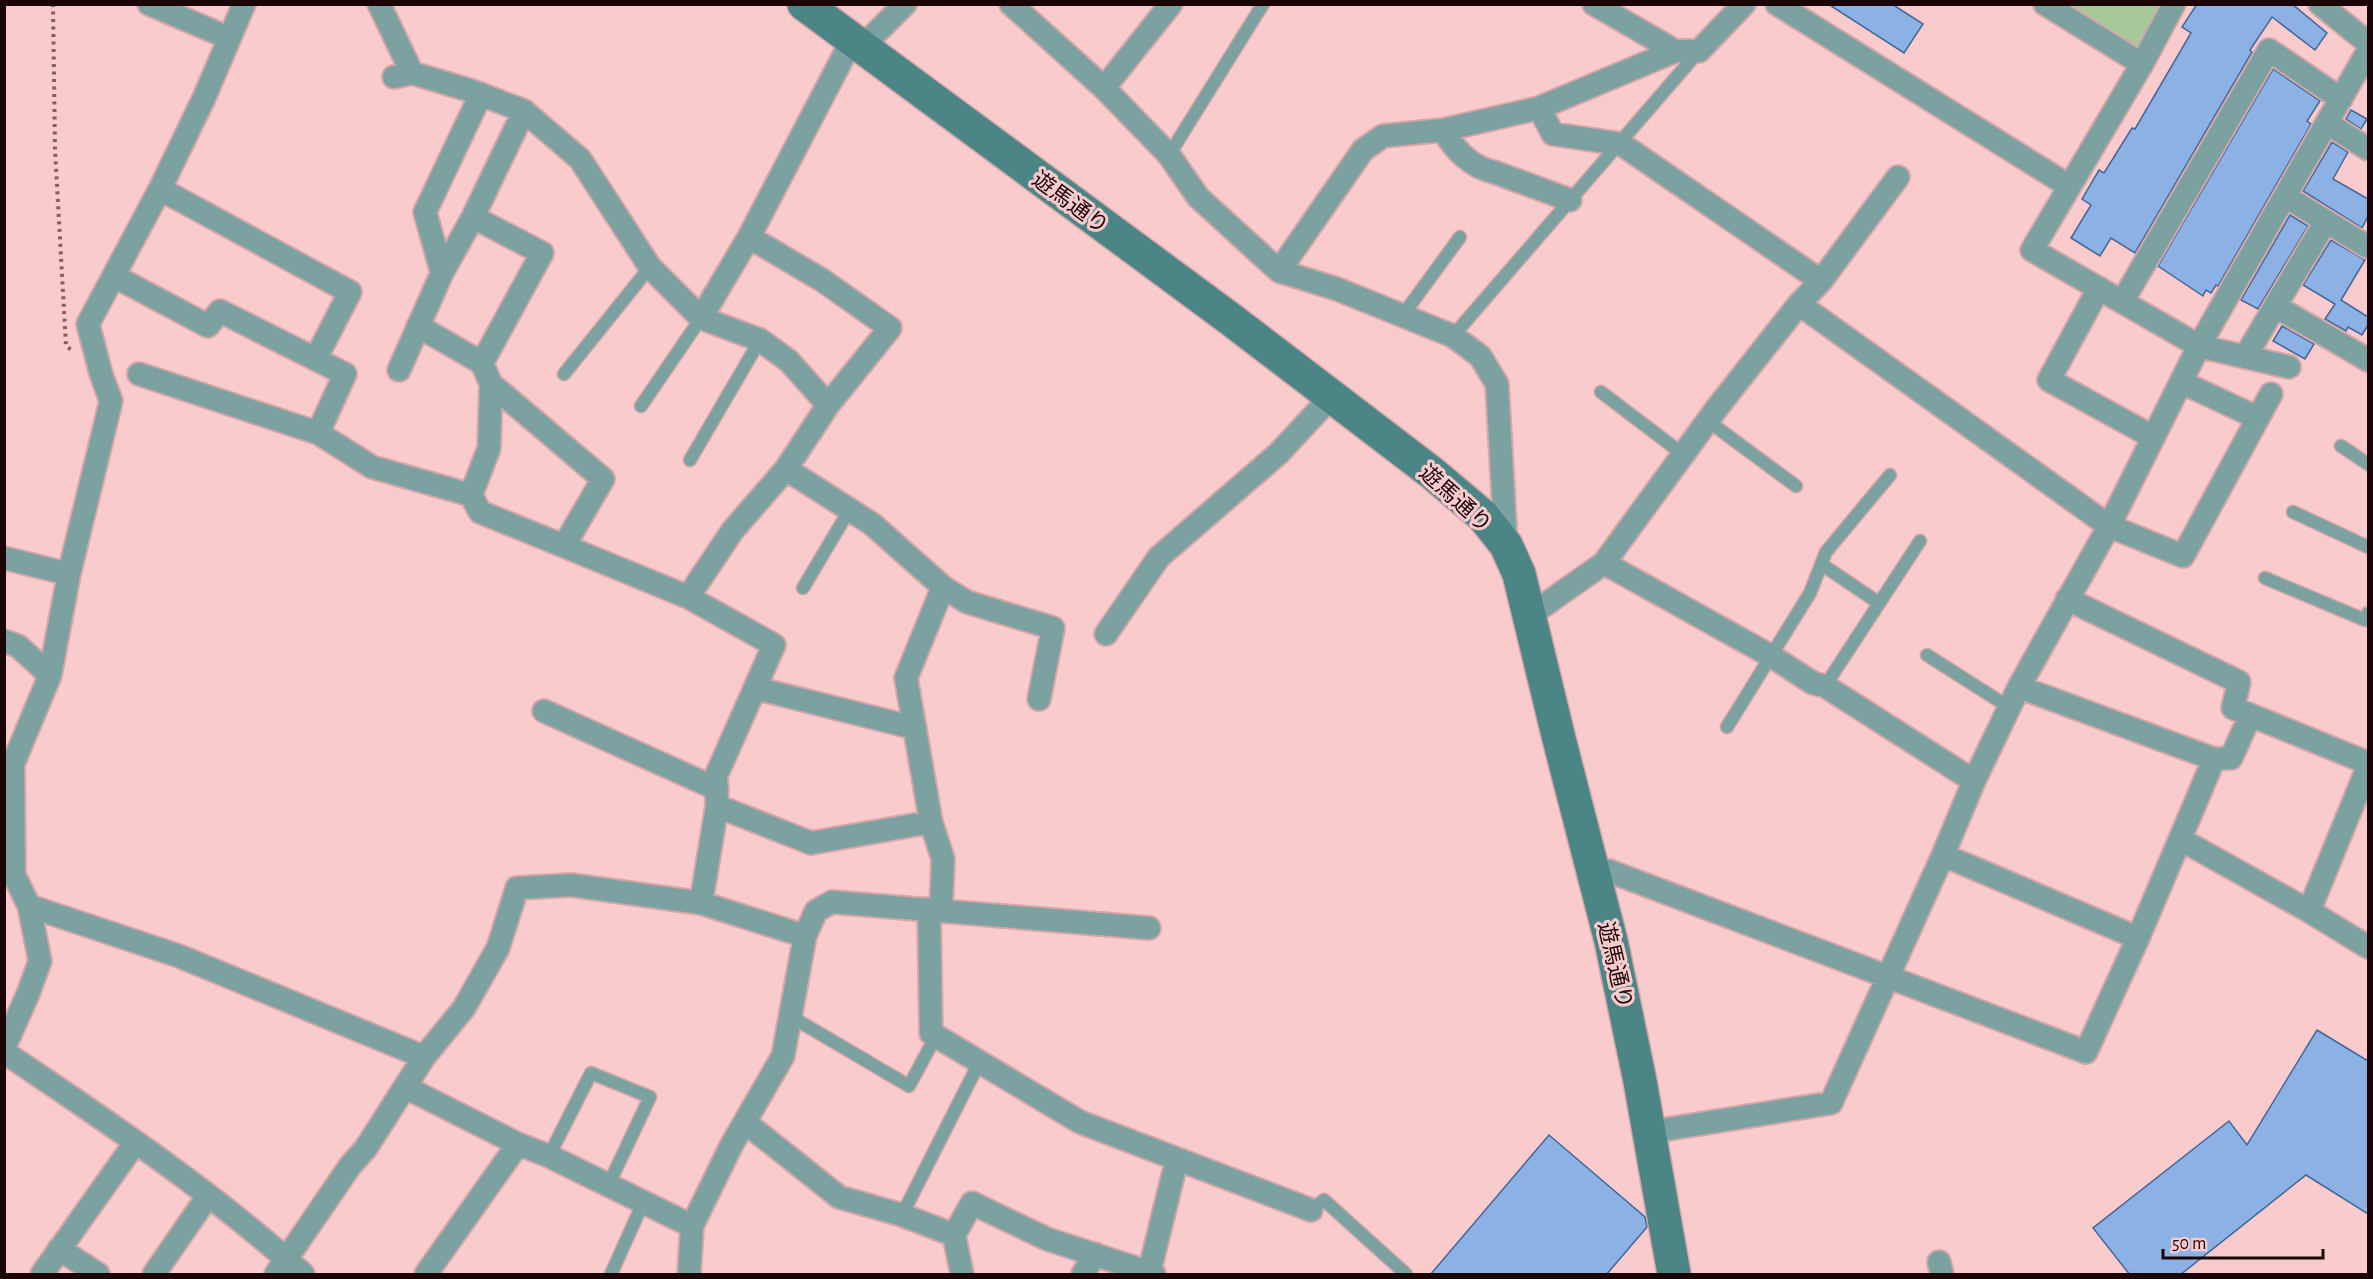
<svg xmlns="http://www.w3.org/2000/svg" width="2373" height="1279" font-family="'Alegreya Sans','Noto Sans JP',sans-serif">
  <rect width="100%" height="100%" fill="#facbcd"/>
  <path fill="#a7c898" d="M 2060,5 L 2162,5 L 2138,47 L 2131,48 Z"/>
  <path fill="#8cb1e5" stroke="#426697" stroke-width="1.5" d="M 1828,4 L 1892,4 L 1923,24 L 1904,53 Z
    M 2197,4 L 2292,4 L 2327,33 L 2315,50 L 2272,17 L 2250,50 L 2252,52 L 2135,253 L 2111,238 L 2100,256 L 2071,238 L 2091,205 L 2082,199 L 2099,170 L 2104,173 L 2132,128 L 2135,129 L 2191,33 L 2182,27 Z
    M 2273,69 L 2320,101 L 2307,121 L 2311,124 L 2218,286 L 2216,285 L 2211,293 L 2206,290 L 2203,296 L 2158,266 Z
    M 2351,110 L 2367,119 L 2361,129 L 2346,119 Z
    M 2332,142 L 2348,152 L 2333,179 L 2368,199 L 2368,216 L 2362,228 L 2303,191 Z
    M 2290,215 L 2308,226 L 2258,309 L 2241,300 Z
    M 2331,240 L 2365,260 L 2341,300 L 2368,317 L 2368,325 L 2362,335 L 2348,327 L 2346,331 L 2325,319 L 2335,304 L 2303,285 Z
    M 2282,326 L 2314,344 L 2305,359 L 2273,341 Z
    M 2317,1030 L 2368,1061 L 2368,1214 L 2306,1175 L 2180,1275 L 2130,1275 L 2093,1228 L 2229,1121 L 2247,1145 Z
    M 1549,1135 L 1645,1217 L 1647,1227 L 1606,1275 L 1430,1275 Z"/>
  <g fill="none" stroke-linecap="round" stroke-linejoin="round">
    <g stroke="#d2a7a9" stroke-width="15">
      <path id="lane" d="M 1169,155 L 1263,4
        M 1403,315 L 1460,237
        M 1453,336 L 1698,52
        M 564,374 L 650,267
        M 1601,392 L 1684,455
        M 641,406 L 701,318
        M 1708,421 L 1796,486
        M 2341,446 L 2368,464
        M 690,460 L 760,340
        M 2293,512 L 2368,547
        M 1821,564 L 1879,603
        M 2265,578 L 2365,620 L 2368,613
        M 803,588 L 850,509
        M 1927,655 L 2010,708
        M 1825,686 L 1920,541
        M 1727,727 L 1810,593 L 1826,552 L 1890,475
        M 790,1016 L 909,1086 L 936,1036
        M 549,1156 L 591,1073 L 650,1097 L 608,1186
        M 1311,1210 L 1324,1200 L 1406,1274
        M 902,1215 L 979,1063
        M 611,1274 L 643,1203"/>
    </g>
    <g stroke="#d2a7a9" stroke-width="26">
      <path id="street" d="M 149,4 L 229,38
        M 379,4 L 412,73
        M 1011,4 L 1104,88 L 1169,155 L 1198,197 L 1279,271 L 1337,289 L 1453,336 L 1480,356 L 1497,384 L 1506,545
        M 1594,4 L 1675,51
        M 1777,4 L 2069,186
        M 2045,4 L 2142,64
        M 2174,4 L 2142,64 L 2032,250 L 2199,346 L 2289,367
        M 2320,4 L 2368,43
        M 862,47 L 905,4
        M 394,77 L 412,73 L 472,91 L 524,111 L 580,159 L 650,267 L 701,318 L 760,340 L 789,361 L 828,405
        M 1104,88 L 1171,4
        M 1539,108 L 1553,134 L 1621,144 L 1821,281
        M 2327,123 L 2368,149
        M 1443,130 C 1454,149 1472,168 1494,172 L 1570,200
        M 160,189 L 350,292 L 316,358
        M 2285,196 L 2368,247
        M 1279,271 L 1363,150 L 1383,136 L 1443,130 L 1539,108 L 1675,51 L 1699,51 L 1744,4
        M 442,273 L 425,212 L 481,94
        M 114,276 L 208,326 L 220,311 L 345,374 L 318,433
        M 2099,288 L 2049,380 L 2153,437
        M 2122,302 L 2269,50 L 2341,99
        M 1799,304 L 2109,526 L 2183,556 L 2258,418 L 2181,382
        M 2275,306 L 2368,360
        M 701,318 L 749,237 L 852,40
        M 418,326 L 482,363
        M 2245,357 L 2326,221
        M 399,370 L 442,273 L 473,217 L 524,111
        M 139,374 L 318,433 L 372,467 L 471,495 L 480,512 L 564,546 L 603,479 L 491,384
        M 2258,418 L 2271,394
        M 786,469 L 872,524 L 943,587 L 967,602 L 1053,628 L 1039,699
        M 471,495 L 489,448 L 491,384 L 482,363 L 542,253 L 473,217
        M 564,546 L 688,597 L 774,645 L 716,776 L 717,806
        M 4,558 L 69,574
        M 1604,563 L 1771,656 L 1813,683 L 1825,686 L 1974,781
        M 688,597 L 733,530 L 786,469 L 828,405 L 890,328 L 822,280 L 749,237
        M 2067,599 L 2239,682 L 2233,708 L 2368,763
        M 1529,616 L 1604,563 L 1717,408 L 1799,304 L 1821,281 L 1898,177
        M 1106,634 L 1159,557 L 1279,453 L 1330,398
        M 4,641 L 18,646 L 50,675
        M 2019,687 L 2214,759 L 2231,758 L 2250,716
        M 755,688 L 915,728
        M 544,711 L 717,789
        M 931,822 L 906,678 L 943,587
        M 2180,839 L 2309,911 L 2368,947
        M 1943,855 L 2138,938
        M 1592,869 L 1609,871 L 2086,1052 L 2138,938 L 2214,759
        M 701,903 L 717,806 L 811,843 L 931,822 L 943,859 L 941,910
        M 29,906 L 179,956 L 424,1057
        M 929,909 L 931,1033 L 1080,1122 L 1311,1210
        M 2309,911 L 2368,767
        M 4,1048 L 28,994 L 40,961 L 29,906 L 14,875 L 13,764 L 50,675 L 69,574 L 111,401 L 101,374 L 88,324 L 160,189 L 204,98 L 244,4
        M 4,1052 C 105,1120 213,1192 303,1274
        M 405,1087 L 518,1144
        M 746,1123 L 839,1197 L 902,1215 L 954,1235
        M 1649,1132 L 1831,1103 L 1943,855 L 1974,781 L 2019,687 L 2109,526 L 2199,346 L 2368,51
        M 59,1249 L 98,1274
        M 1939,1262 L 1942,1274
        M 1149,1273 L 1177,1159
        M 42,1274 L 135,1143
        M 154,1274 L 208,1196
        M 276,1274 L 350,1166 L 366,1148 L 424,1057 L 464,1008 L 498,948 L 517,888 L 571,885 L 701,903 L 805,936
        M 426,1274 L 518,1144 L 549,1156 L 692,1226
        M 689,1274 L 692,1226 L 731,1146 L 783,1056 L 805,936 L 816,911 L 832,902 L 1149,928
        M 962,1274 L 954,1235 L 972,1203 L 1047,1239 L 1154,1274
        M 1083,1274 L 1095,1254"/>
    </g>
    <g stroke="#d2a7a9" stroke-width="36">
      <path id="secondary" d="M 804,4 L 1229,318 L 1432,473 L 1483,516 L 1506,545 L 1519,574 L 1559,739 L 1611,941 L 1640,1081 L 1674,1274"/>
    </g>
    <path stroke="#826062" stroke-width="4" stroke-dasharray="3 4.5" stroke-linecap="butt" d="M 53,4 L 55,149 L 66,346 L 73,351"/>
    <use href="#lane" stroke="#7ca1a1" stroke-width="12"/>
    <use href="#street" stroke="#7ca1a1" stroke-width="22"/>
    <use href="#secondary" stroke="#4b8586" stroke-width="33"/>
  </g>
  <g text-anchor="middle" stroke-width="6" stroke-linejoin="round" paint-order="stroke">
    <g font-size="22" fill="#1b0406" stroke="#facbcd">
      <text transform="translate(1071 202) rotate(36)" y="8">遊馬通り</text>
      <text transform="translate(1456 498) rotate(42)" y="8">遊馬通り</text>
      <text transform="translate(1616 965) rotate(77)" y="8">遊馬通り</text>
    </g>
  </g>
  <rect width="2373" height="1279" fill="none" stroke="#1b0406" stroke-width="12"/>
  <path d="M2163 1249v9h160v-9" fill="none" stroke="#1b0406" stroke-width="3"/>
  <text x="2172" y="1249" font-size="18" fill="#1b0406" stroke="#facbcd" stroke-width="4.5" paint-order="stroke">50 m</text>
</svg>
